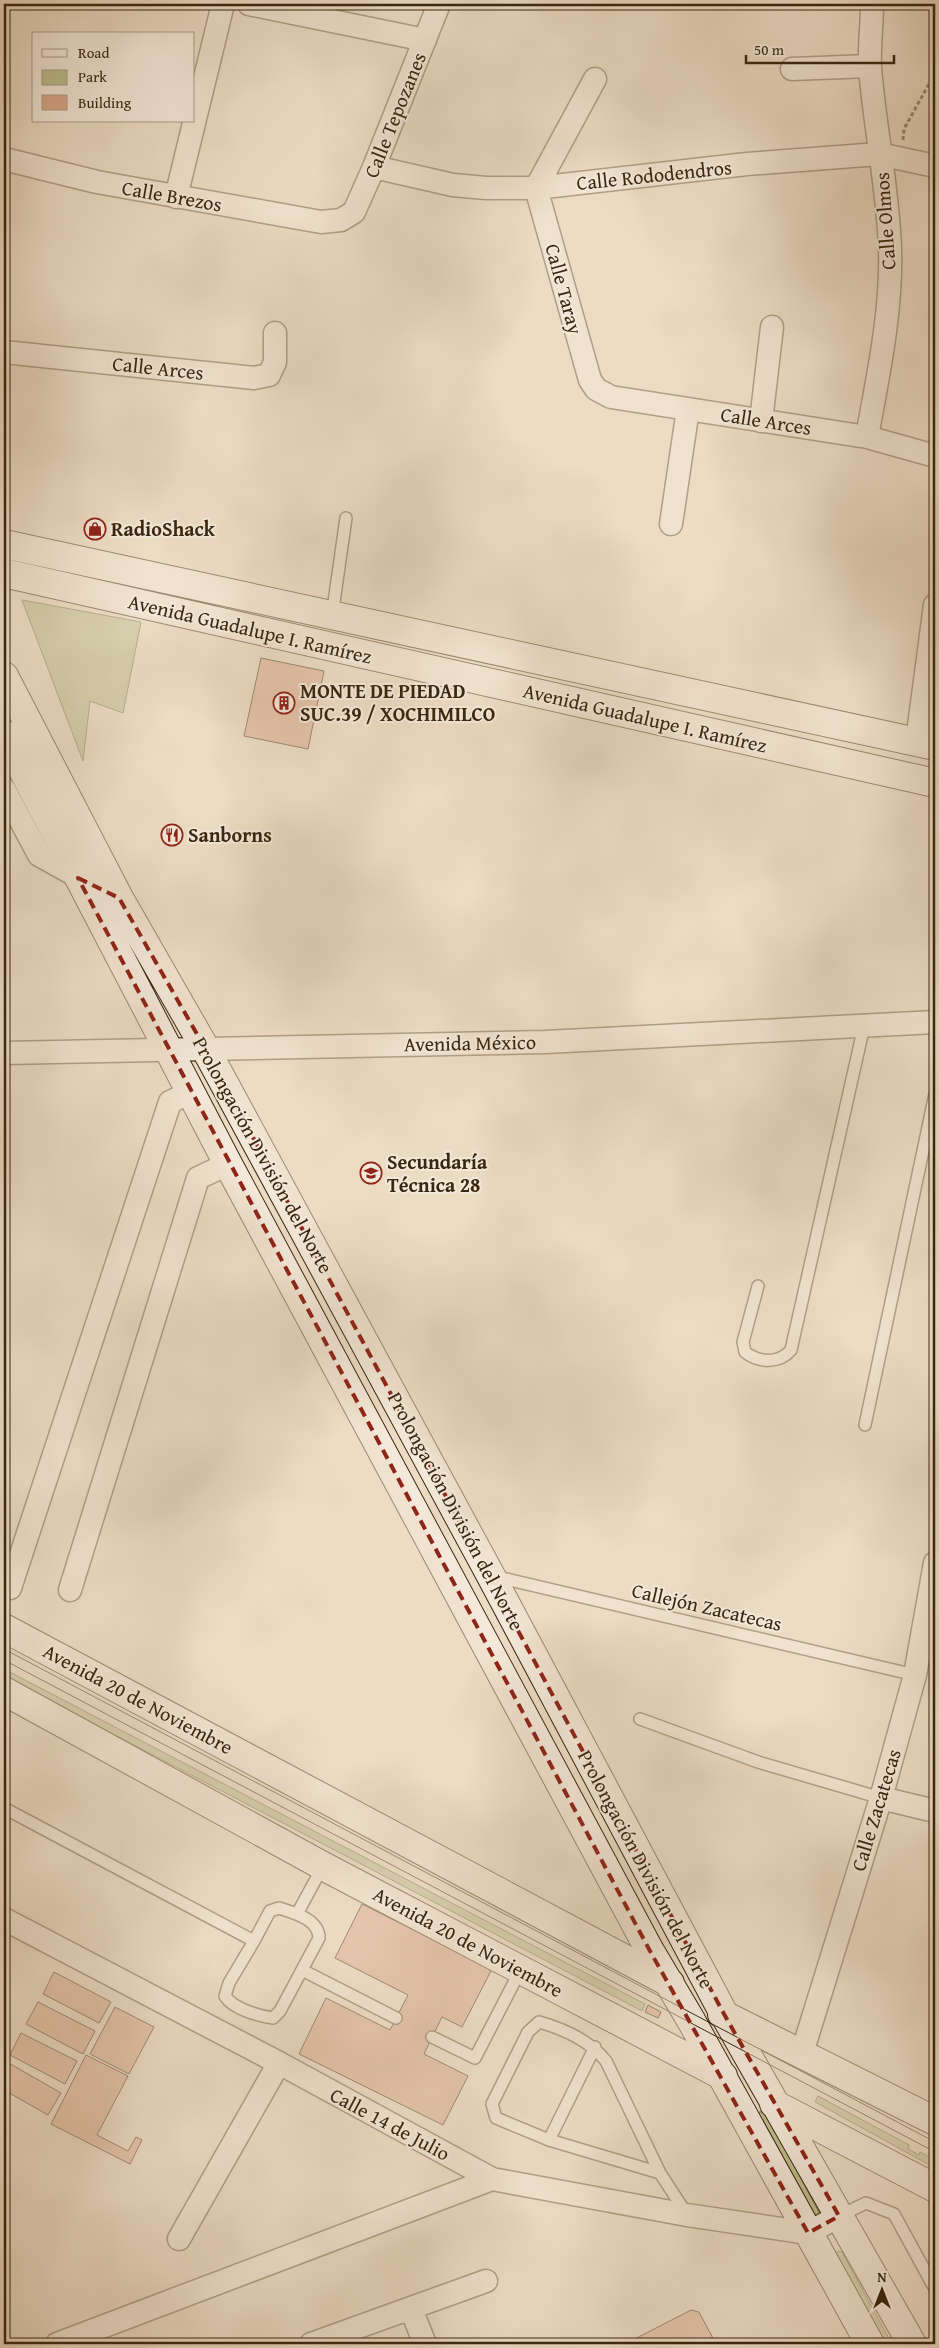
<svg xmlns="http://www.w3.org/2000/svg" width="939" height="2348" font-family="'Gentium Book Plus',serif">
  <rect width="100%" height="100%" fill="#ecdcc4"/>
  <filter id="stains"><feTurbulence type="fractalNoise" baseFrequency=".004" numOctaves="4"/><feColorMatrix values="0 0 0 0 .2 0 0 0 0 .09 0 0 0 0 .02 0 0 0 .5 -.17"/></filter>
  <radialGradient id="worn" r=".72"><stop offset=".6" stop-color="#630" stop-opacity="0"/><stop offset="1" stop-color="#630" stop-opacity=".3"/></radialGradient>
  <path fill="#bdbf90" stroke="#7c7350" d="M 22,600 L 141,622 L 123,713 L 90,701 L 83,761 Z
    M 4,1669 L 645,2004 L 642,2011 L 4,1677 Z
    M 818,2096 L 909,2145 L 908,2149 L 919,2155 L 920,2152 L 935,2160 L 935,2168 L 815,2102 Z
    M 765,2111 L 821,2216 L 816,2221 L 755,2113 Z
    M 839,2251 L 842,2252 L 892,2344 L 880,2344 L 833,2255 Z"/>
  <path fill="#dba88c" stroke="#3a270f" d="M 261,658 L 324,671 L 308,749 L 244,736 Z
    M 362,1904 L 492,1969 L 462,2027 L 442,2017 L 424,2054 L 468,2076 L 443,2125 L 299,2054 L 326,1998 L 390,2030 L 408,1995 L 335,1958 Z
    M 54,1972 L 111,2002 L 99,2023 L 43,1994 Z
    M 38,2002 L 95,2031 L 83,2054 L 26,2024 Z
    M 648,2005 L 661,2012 L 658,2018 L 645,2012 Z
    M 115,2007 L 154,2027 L 129,2074 L 90,2054 Z
    M 21,2033 L 77,2061 L 65,2084 L 10,2055 Z
    M 86,2055 L 128,2076 L 97,2135 L 128,2151 L 136,2137 L 142,2140 L 130,2164 L 51,2124 Z
    M 7,2062 L 61,2093 L 48,2115 L 4,2090 L 4,2066 Z
    M 691,2310 L 699,2312 L 716,2344 L 625,2344 Z"/>
  <g fill="none" stroke-linecap="round" stroke-linejoin="round">
    <g stroke="#66543c" stroke-width="14">
      <path id="service" d="M 332,616 L 346,518
        M 758,1286 L 743,1342 L 745,1352 C 759,1363 779,1364 791,1350 L 864,1026
        M 865,1425 L 935,1094
        M 493,1576 L 915,1675
        M 640,1719 L 758,1762 L 881,1798
        M 4,1808 L 254,1941 L 270,1911 L 279,1908 C 294,1913 319,1919 319,1938 L 280,2011 L 273,2018 C 259,2016 233,2009 225,1996 L 229,1983 L 254,1941
        M 297,1914 L 323,1866
        M 302,1970 L 396,2018
        M 432,2037 L 475,2058 L 521,1969
        M 549,2140 L 595,2047
        M 660,2173 L 549,2140 L 496,2118 L 492,2104 L 528,2032 L 539,2022 C 564,2029 590,2041 606,2061 L 660,2173 L 686,2213
        M 839,2216 L 866,2203 L 894,2214 L 935,2289"/>
    </g>
    <g stroke="#66543c" stroke-width="25">
      <path id="minor" d="M 249,4 L 425,40
        M 792,69 L 870,66
        M 595,79 L 536,188 L 590,380 L 596,389 L 611,397 L 867,437 L 935,456
        M 4,159 L 97,182 L 321,222 L 341,220 L 354,212 L 374,167 L 439,4
        M 374,167 L 453,185 L 486,188 L 536,188 L 747,164 L 879,154 L 935,166
        M 176,197 L 223,4
        M 4,352 L 254,378 L 269,375 L 275,362 L 275,333
        M 761,421 L 772,327
        M 867,437 C 878,375 892,312 890,249 C 888,188 875,129 870,68 C 869,47 872,25 872,4
        M 671,524 L 688,409
        M 917,741 L 935,605
        M 4,789 L 39,855 L 84,880
        M 4,1053 L 546,1042 L 935,1022
        M 10,1588 L 170,1102 L 191,1092
        M 70,1590 L 198,1178 L 228,1164
        M 881,1798 L 935,1811
        M 4,1919 L 279,2063 L 492,2179 L 687,2215 L 808,2233 L 839,2216
        M 802,2053 L 881,1798 L 915,1675 L 935,1563
        M 179,2239 L 279,2063
        M 411,2309 L 425,2344
        M 57,2344 L 492,2179
        M 311,2344 L 486,2281"/>
    </g>
    <g stroke="#3a270f" stroke-width="30">
      <path id="secondary" d="M 4,544 L 935,746
        M 4,573 L 935,783
        M 4,676 L 119,898 L 205,1048 L 491,1576 L 724,2014 L 912,2344
        M 4,734 L 228,1164 L 650,1951 L 692,2022 L 870,2344
        M 4,1628 L 670,1983
        M 4,1691 L 323,1866 L 723,2076
        M 722,2014 L 935,2121
        M 774,2104 L 935,2188"/>
    </g>
    <path stroke="#3a270f" stroke-width="3" stroke-dasharray="4 2.5" stroke-linecap="butt" d="M 903,140 L 904,129 L 935,73"/>
    <use href="#service" stroke="#f3e8d9" stroke-width="11"/>
    <use href="#minor" stroke="#f3e8d9" stroke-width="22"/>
    <use href="#secondary" stroke="#f3e8d9" stroke-width="28"/>
    <path stroke="#3a270f" stroke-width="1" d="M 4,1649 L 935,2142
      M 4,1660 L 935,2152"/>
  </g>
  <path d="M0 0H939V2348H0ZM 78,878 L 119,898 L 205,1048 L 724,2014 L 839,2216 L 808,2233 L 650,1951 Z" fill="#ecdcc4" fill-opacity=".55" fill-rule="evenodd"/>
  <path fill="none" stroke="#8f2418" stroke-width="4" stroke-dasharray="10 6" stroke-linejoin="round" d="M 78,878 L 119,898 L 205,1048 L 724,2014 L 839,2216 L 808,2233 L 650,1951 Z"/>
  <defs>
    <g id="shop-ring" transform="scale(1.125)"><circle r="9.5" fill="#f3e8d9" stroke="#8f2418" stroke-width="1.5"/><path d="M-5-2.5h2.3a2.7 3.5 0 0 1 5.4 0H5L5.5 6h-11ZM-1.5-2.5h3a1.5 2.3 0 0 0-3 0Z" fill="#8f2418"/></g>
    <g id="building-ring" transform="scale(1.125)"><circle r="9.5" fill="#f3e8d9" stroke="#8f2418" stroke-width="1.5"/><path d="M-4-6H4V6H1V3H-1V6H-4ZM-2.5-4.3h1.7v1.8h-1.7ZM.8-4.3h1.7v1.8H.8ZM-2.5-1h1.7V.8h-1.7ZM.8-1h1.7V.8H.8Z" fill="#8f2418"/></g>
    <g id="restaurant-ring" transform="scale(1.125)"><circle r="9.5" fill="#f3e8d9" stroke="#8f2418" stroke-width="1.5"/><path d="M-5-6h1v4h1v-4h1v4h1v-4h1v5L-1.5 .5V6h-2V.5L-5-1ZM5-6V6H3V1.5H1.5Q1.5-4 5-6Z" fill="#8f2418"/></g>
    <g id="school-ring" transform="scale(1.125)"><circle r="9.5" fill="#f3e8d9" stroke="#8f2418" stroke-width="1.5"/><path d="M0-5L7-2L0 1L-7-2ZM-4 1L0 2.5L4 1V4Q0 6-4 4Z" fill="#8f2418"/></g>
  </defs>
  <g fill-rule="evenodd">
    <use href="#shop-ring" x="95" y="529"/>
    <use href="#building-ring" x="284" y="703"/>
    <use href="#restaurant-ring" x="172" y="835"/>
    <use href="#school-ring" x="371" y="1173"/>
  </g>
  <g text-anchor="middle" stroke-width="4" stroke-linejoin="round" paint-order="stroke">
    <g font-size="20" fill="#3a270f" stroke="#f3e8d9">
      <text transform="translate(395 115) rotate(-68)" y="7">Calle Tepozanes</text>
      <text transform="translate(654 175) rotate(-6)" y="7">Calle Rododendros</text>
      <text transform="translate(172 196) rotate(10)" y="7">Calle Brezos</text>
      <text transform="translate(885 221) rotate(-94)" y="7">Calle Olmos</text>
      <text transform="translate(564 289) rotate(75)" y="7">Calle Taray</text>
      <text transform="translate(158 368) rotate(6)" y="7">Calle Arces</text>
      <text transform="translate(766 421) rotate(9)" y="7">Calle Arces</text>
      <text transform="translate(250 629) rotate(13)" y="7">Avenida Guadalupe I. Ramírez</text>
      <text transform="translate(645 718) rotate(13)" y="7">Avenida Guadalupe I. Ramírez</text>
      <text transform="translate(470 1043) rotate(-1)" y="7">Avenida México</text>
      <text transform="translate(263 1155) rotate(61)" y="7">Prolongación División del Norte</text>
      <text transform="translate(456 1511) rotate(62)" y="7">Prolongación División del Norte</text>
      <text transform="translate(707 1607) rotate(13)" y="7">Callejón Zacatecas</text>
      <text transform="translate(138 1699) rotate(28)" y="7">Avenida 20 de Noviembre</text>
      <text transform="translate(876 1810) rotate(-73)" y="7">Calle Zacatecas</text>
      <text transform="translate(646 1869) rotate(62)" y="7">Prolongación División del Norte</text>
      <text transform="translate(468 1942) rotate(28)" y="7">Avenida 20 de Noviembre</text>
      <text transform="translate(390 2124) rotate(28)" y="7">Calle 14 de Julio</text>
    </g>
    <g font-size="20" font-weight="bold" fill="#3a270f" stroke="#f3e8d9" text-anchor="start">
      <text x="111" y="536">RadioShack</text>
      <text x="300" y="698">MONTE DE PIEDAD<tspan x="300" dy="23">SUC.39 / XOCHIMILCO</tspan></text>
      <text x="188" y="842">Sanborns</text>
      <text x="387" y="1169">Secundaría<tspan x="387" dy="23">Técnica 28</tspan></text>
    </g>
  </g>
  <rect width="939" height="2348" fill="none" stroke="#ecdcc4" stroke-width="20"/>
  <rect x="5" y="5" width="929" height="2338" fill="none" stroke="#3a270f" stroke-width="2.5"/>
  <rect x="10" y="10" width="919" height="2328" fill="none" stroke="#3a270f"/>
  <rect x="32" y="32" width="162" height="90" fill="#f3e8d9" stroke="#a99b88"/>
  <rect x="42" y="49" width="25" height="8" fill="#f3e8d9" stroke="#a99b88"/>
  <text x="78" y="58" font-size="15" fill="#3a270f">Road</text>
  <rect x="42" y="70" width="25" height="15" fill="#bdbf90" stroke="#a99b88"/>
  <text x="78" y="82" font-size="15" fill="#3a270f">Park</text>
  <rect x="42" y="95" width="25" height="15" fill="#dba88c" stroke="#a99b88"/>
  <text x="78" y="108" font-size="15" fill="#3a270f">Building</text>
  <g transform="translate(882 2290)" stroke="#f3e8d9" stroke-width="4" paint-order="stroke">
  <path d="M0-4L9 19L0 12L-9 19Z" fill="#3a270f"/>
  <text y="-8" font-size="14" font-weight="bold" text-anchor="middle" fill="#3a270f">N</text>
  </g>
  <path d="M746 55v8h148v-8" fill="none" stroke="#3a270f" stroke-width="2.5"/>
  <text x="754" y="55" font-size="15" fill="#3a270f" stroke="#f3e8d9" stroke-width="4" paint-order="stroke">50 m</text>
  <rect width="100%" height="100%" filter="url(#stains)"/>
  <rect width="100%" height="100%" fill="url(#worn)"/>
</svg>
